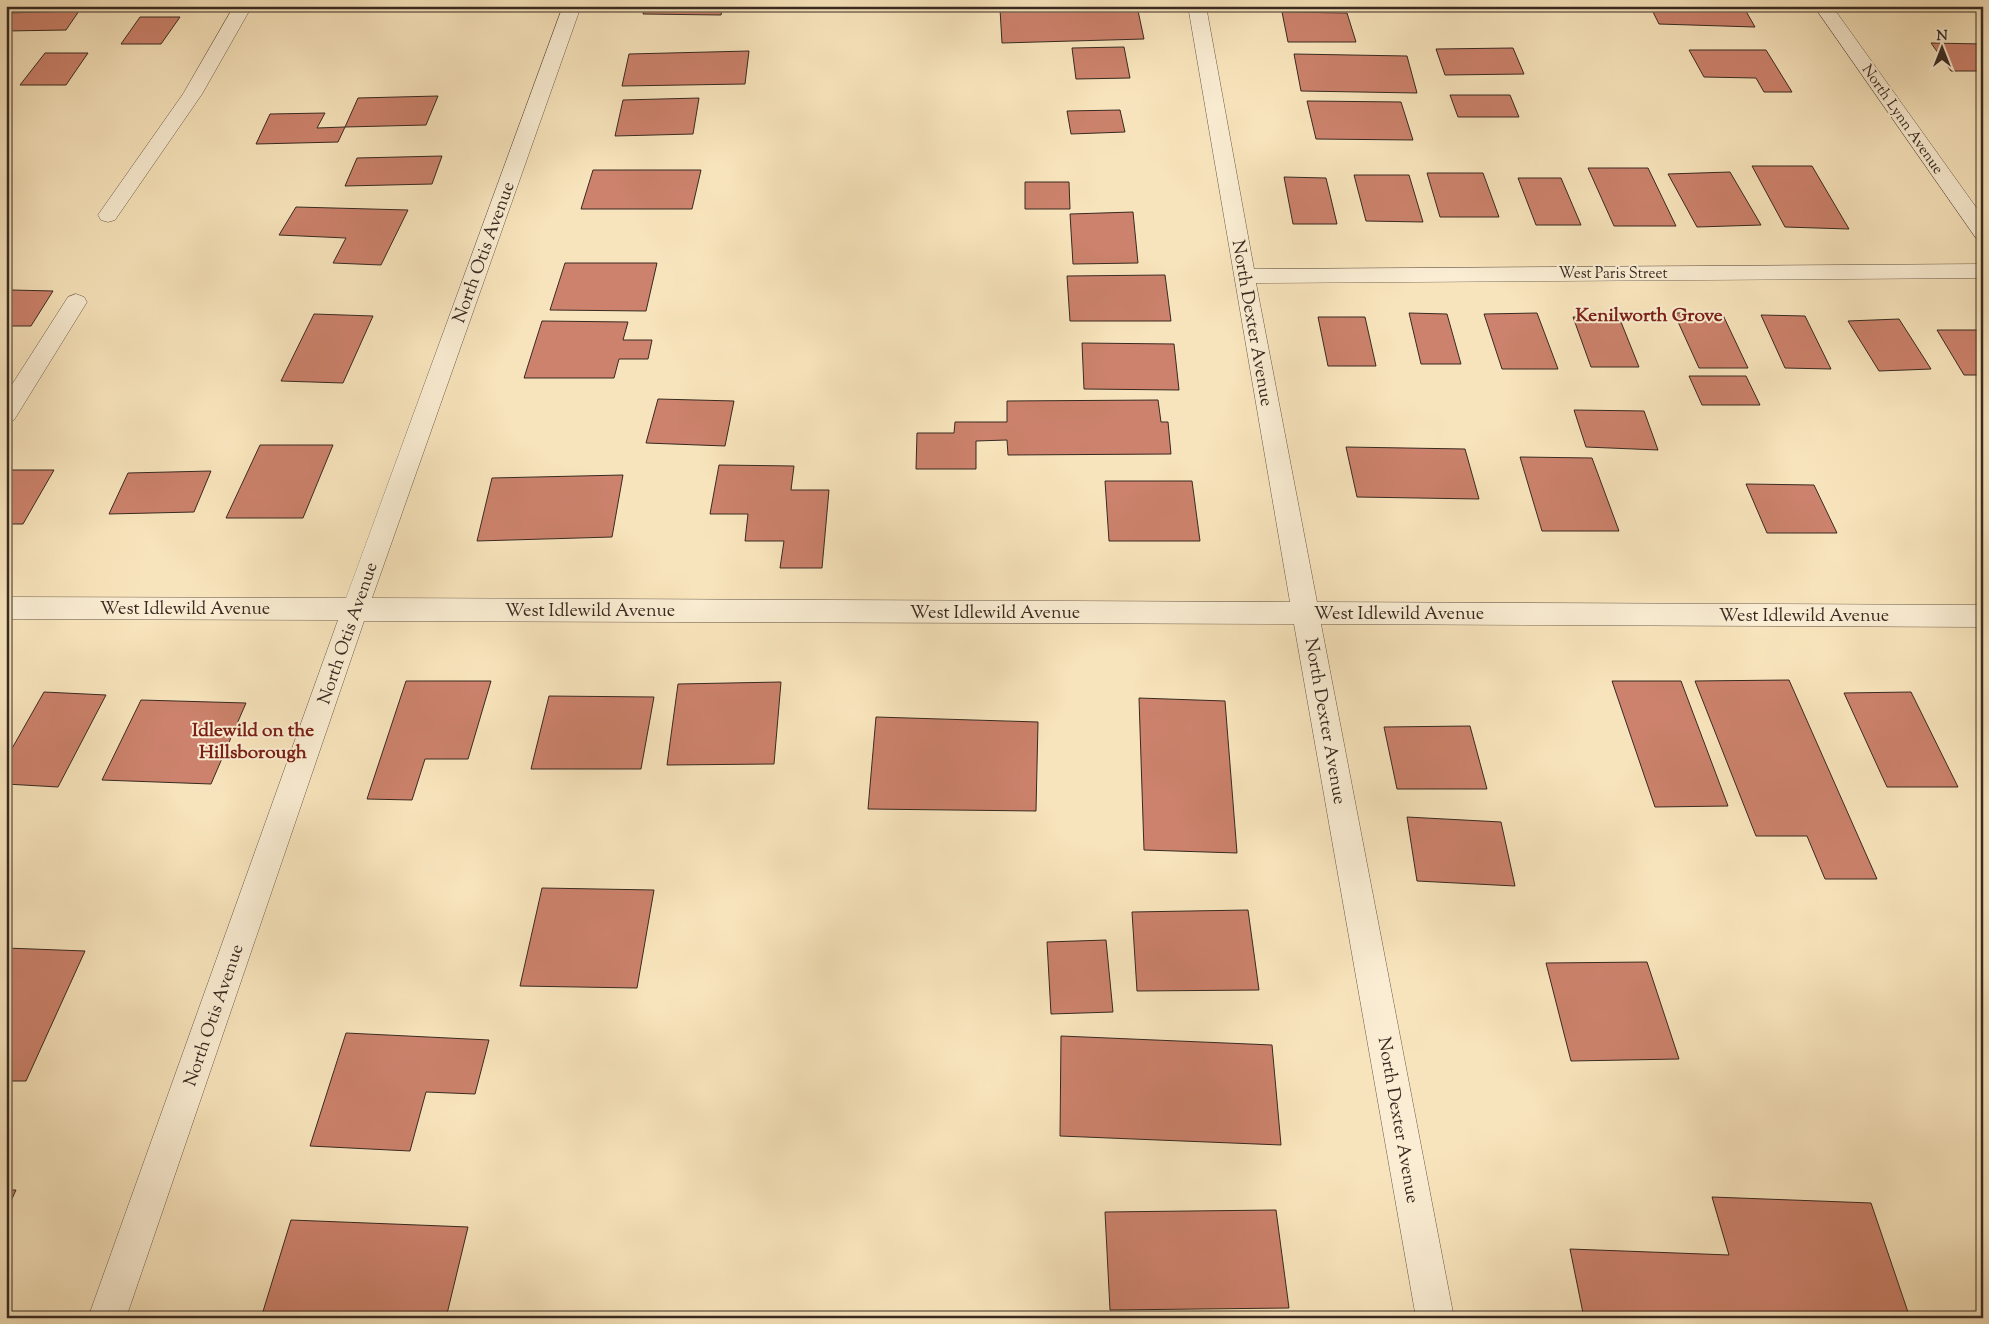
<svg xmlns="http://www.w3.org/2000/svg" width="1989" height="1324" font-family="'Sorts Mill Goudy',serif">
  <rect width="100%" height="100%" fill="#f8e4bc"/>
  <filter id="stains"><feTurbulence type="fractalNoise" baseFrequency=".004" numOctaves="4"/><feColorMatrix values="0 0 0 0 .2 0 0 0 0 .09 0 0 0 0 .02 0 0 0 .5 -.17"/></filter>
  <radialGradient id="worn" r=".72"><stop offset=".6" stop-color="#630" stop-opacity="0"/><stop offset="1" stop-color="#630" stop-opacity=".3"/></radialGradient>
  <path fill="#cc826c" stroke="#382a21" d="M 645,6 L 723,6 L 721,15 L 643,14 Z
    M 1137,6 L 1144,39 L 1002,43 L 1000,9 Z
    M 1650,6 L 1743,6 L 1755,27 L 1659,24 Z
    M 79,11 L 66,30 L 6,31 L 6,13 Z
    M 1282,12 L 1347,13 L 1356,42 L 1288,42 Z
    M 140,17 L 180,17 L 161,44 L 121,44 Z
    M 1931,43 L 1983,44 L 1983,71 L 1951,71 Z
    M 1124,47 L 1130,78 L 1076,79 L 1072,48 Z
    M 1513,48 L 1524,74 L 1445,75 L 1436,49 Z
    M 1689,50 L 1766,50 L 1792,92 L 1764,92 L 1756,78 L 1704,77 Z
    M 749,51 L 745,84 L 622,86 L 629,54 Z
    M 45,53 L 88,53 L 66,85 L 20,85 Z
    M 1294,54 L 1407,56 L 1417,93 L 1301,91 Z
    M 1450,95 L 1510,95 L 1519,117 L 1458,117 Z
    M 438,96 L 426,125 L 345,127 L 358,98 Z
    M 699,98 L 693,134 L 615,136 L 623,100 Z
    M 1307,101 L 1401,102 L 1413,140 L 1316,139 Z
    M 1120,110 L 1125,132 L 1071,134 L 1067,111 Z
    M 325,113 L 317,128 L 345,127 L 338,142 L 256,144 L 270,114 Z
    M 442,156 L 432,184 L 345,186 L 357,158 Z
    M 1752,166 L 1812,166 L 1849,229 L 1785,227 Z
    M 1588,168 L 1648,168 L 1676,226 L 1614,226 Z
    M 593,170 L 701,170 L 692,209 L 581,209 Z
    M 1730,172 L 1761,225 L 1697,227 L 1668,174 Z
    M 1427,173 L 1483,173 L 1499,217 L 1440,217 Z
    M 1354,175 L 1409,175 L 1423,222 L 1366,221 Z
    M 1284,177 L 1326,178 L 1337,224 L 1293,224 Z
    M 1518,178 L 1561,178 L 1581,225 L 1536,225 Z
    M 1025,182 L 1069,182 L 1070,209 L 1025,209 Z
    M 296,207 L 408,210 L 381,265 L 333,263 L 346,238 L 279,235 Z
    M 1133,212 L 1138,263 L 1073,264 L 1070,214 Z
    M 565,263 L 657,263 L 646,311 L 550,310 Z
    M 1165,275 L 1171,321 L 1070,321 L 1067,276 Z
    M 12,290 L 53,291 L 31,326 L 6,326 L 6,298 Z
    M 1409,313 L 1447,314 L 1461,364 L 1421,364 Z
    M 1537,313 L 1558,369 L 1502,369 L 1484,314 Z
    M 1674,313 L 1722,313 L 1748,368 L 1699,368 Z
    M 314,314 L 373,316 L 343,383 L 281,381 Z
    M 1761,315 L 1805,316 L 1831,369 L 1785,368 Z
    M 1318,317 L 1365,317 L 1376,366 L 1328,366 Z
    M 1573,317 L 1619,317 L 1639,367 L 1591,367 Z
    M 1899,319 L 1931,369 L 1879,371 L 1848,321 Z
    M 542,321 L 628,322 L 623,340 L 652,340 L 648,359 L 619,359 L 614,378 L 524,378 Z
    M 1937,330 L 1983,330 L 1983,375 L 1964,375 Z
    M 1082,343 L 1174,344 L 1179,390 L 1084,389 Z
    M 1689,376 L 1746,376 L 1760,405 L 1702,405 Z
    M 658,399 L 734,401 L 725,446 L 646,443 Z
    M 1158,400 L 1161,422 L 1168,422 L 1171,454 L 1008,455 L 1007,440 L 976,441 L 976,469 L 916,469 L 917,433 L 954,433 L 955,422 L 1007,422 L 1007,401 Z
    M 1574,410 L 1644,411 L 1658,450 L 1586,447 Z
    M 260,445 L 333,445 L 303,518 L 226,518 Z
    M 1346,447 L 1465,449 L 1479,499 L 1357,497 Z
    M 1520,457 L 1592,458 L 1619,531 L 1542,531 Z
    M 719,465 L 794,466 L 791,490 L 829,490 L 822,568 L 780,568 L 784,541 L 745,541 L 748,514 L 710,514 Z
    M 6,470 L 54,470 L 23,524 L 6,524 Z
    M 211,471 L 194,512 L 109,514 L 128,473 Z
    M 623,475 L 612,537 L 477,541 L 492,478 Z
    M 1105,481 L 1192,481 L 1200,541 L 1109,541 Z
    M 1746,484 L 1814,485 L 1837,533 L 1767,533 Z
    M 1789,680 L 1877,879 L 1825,879 L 1807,836 L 1756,836 L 1695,681 Z
    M 406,681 L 491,681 L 468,759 L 425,759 L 412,800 L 367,799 Z
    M 1612,681 L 1681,681 L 1728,806 L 1655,807 Z
    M 781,682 L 774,764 L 667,765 L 678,684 Z
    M 44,692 L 106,695 L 58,787 L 6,784 L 6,759 Z
    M 1911,692 L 1958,787 L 1887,787 L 1844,693 Z
    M 549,696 L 654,697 L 641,769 L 531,769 Z
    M 1139,698 L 1225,701 L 1237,853 L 1144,850 Z
    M 141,700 L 246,703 L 211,784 L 102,780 Z
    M 876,717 L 1038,722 L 1036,811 L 868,809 Z
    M 1470,726 L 1487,789 L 1397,789 L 1384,727 Z
    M 1407,817 L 1501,822 L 1515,886 L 1417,881 Z
    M 542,888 L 654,890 L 637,988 L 520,986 Z
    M 1248,910 L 1259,990 L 1137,991 L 1132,912 Z
    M 1106,940 L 1113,1012 L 1051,1014 L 1047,942 Z
    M 6,948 L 85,951 L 26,1081 L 6,1081 Z
    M 1647,962 L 1679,1059 L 1571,1061 L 1546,963 Z
    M 346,1033 L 489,1040 L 475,1094 L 426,1092 L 410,1151 L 310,1146 Z
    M 1061,1036 L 1272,1045 L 1281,1145 L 1060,1136 Z
    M 6,1190 L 16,1190 L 6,1212 Z
    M 1712,1197 L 1871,1203 L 1910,1318 L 1584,1318 L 1570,1249 L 1729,1255 Z
    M 1276,1210 L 1289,1308 L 1110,1310 L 1105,1212 Z
    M 291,1220 L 468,1227 L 446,1318 L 261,1318 Z"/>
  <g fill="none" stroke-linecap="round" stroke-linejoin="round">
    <g stroke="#685848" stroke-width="1">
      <path id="minor" d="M 234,6 L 252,6 L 202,94 L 115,220 L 108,222 L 101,220 L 98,215 L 183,94 Z
        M 563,6 L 581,6 L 372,598 L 1290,602 L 1188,6 L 1206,6 L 1254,269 L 1983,264 L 1983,278 L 1256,283 L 1317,602 L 1983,605 L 1983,627 L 1321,624 L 1454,1318 L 1416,1318 L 1294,624 L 364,621 L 126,1318 L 88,1318 L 338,620 L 6,619 L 6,597 L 346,598 Z
        M 1814,6 L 1832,6 L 1983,217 L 1983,240 L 1976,238 Z
        M 76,294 L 84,297 L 87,302 L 14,420 L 6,423 L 6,394 L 68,297 Z"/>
    </g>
    <use href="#minor" fill="#faedd3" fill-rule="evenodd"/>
  </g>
  <g text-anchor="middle" stroke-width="4" stroke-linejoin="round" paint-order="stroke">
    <g font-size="15" fill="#382a21" stroke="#faedd3">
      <text transform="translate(1903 119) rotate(55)" y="5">North Lynn Avenue</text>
      <text x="1613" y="278">West Paris Street</text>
    </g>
    <g font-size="18" fill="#382a21" stroke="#faedd3">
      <text transform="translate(483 252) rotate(-70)" y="6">North Otis Avenue</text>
      <text transform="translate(1253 323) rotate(80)" y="6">North Dexter Avenue</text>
      <text x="185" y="614">West Idlewild Avenue</text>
      <text x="590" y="616">West Idlewild Avenue</text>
      <text x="995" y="618">West Idlewild Avenue</text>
      <text x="1399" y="619">West Idlewild Avenue</text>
      <text x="1804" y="621">West Idlewild Avenue</text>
      <text transform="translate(347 633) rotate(-71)" y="6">North Otis Avenue</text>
      <text transform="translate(1326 721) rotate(80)" y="6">North Dexter Avenue</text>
      <text transform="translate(213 1015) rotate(-71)" y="6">North Otis Avenue</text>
      <text transform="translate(1399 1120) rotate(80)" y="6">North Dexter Avenue</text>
    </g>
    <g font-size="19" font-weight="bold" fill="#7a1f14" stroke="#faedd3">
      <text x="1649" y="321">Kenilworth Grove</text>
      <text x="253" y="736">Idlewild on the<tspan x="253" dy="22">Hillsborough</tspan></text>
    </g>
  </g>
  <rect width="1989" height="1324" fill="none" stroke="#f8e4bc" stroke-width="25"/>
  <rect x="8" y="8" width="1974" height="1309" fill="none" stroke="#382a21" stroke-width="2.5"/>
  <rect x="12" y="12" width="1964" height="1299" fill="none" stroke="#382a21"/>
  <g transform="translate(1942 48)" stroke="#faedd3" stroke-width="4" paint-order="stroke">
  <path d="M0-4L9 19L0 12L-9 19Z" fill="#382a21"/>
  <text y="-8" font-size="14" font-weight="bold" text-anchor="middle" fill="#382a21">N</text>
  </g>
  <rect width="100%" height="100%" filter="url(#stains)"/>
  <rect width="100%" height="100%" fill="url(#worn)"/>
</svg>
